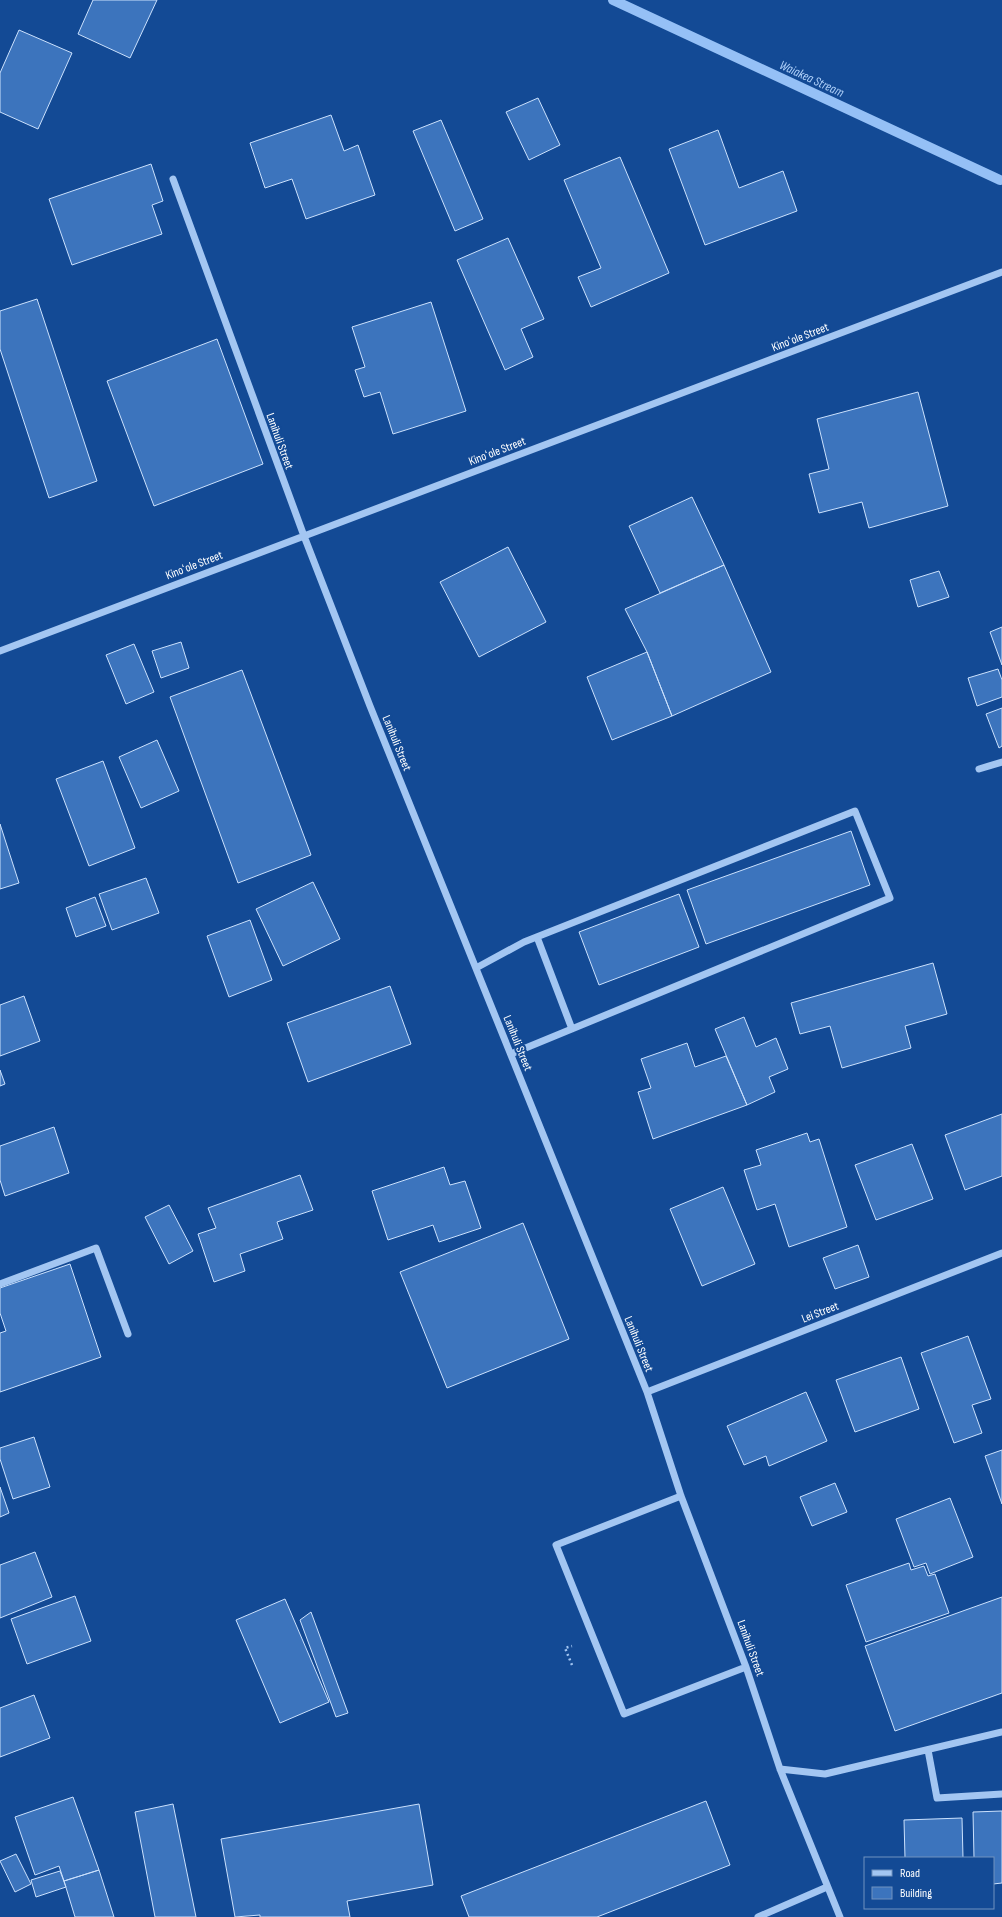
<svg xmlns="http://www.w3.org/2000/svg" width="1002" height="1917" font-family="'Sofia Sans Condensed',sans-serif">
  <rect width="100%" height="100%" fill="#134a95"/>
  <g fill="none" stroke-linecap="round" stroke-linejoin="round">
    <path stroke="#95c0f6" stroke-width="10" d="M 613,0 L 1000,180"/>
  </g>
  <path fill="#3c74bd" stroke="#cbe1fd" d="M 93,0 L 157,0 L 130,58 L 78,34 Z
    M 19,30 L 72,53 L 38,129 L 0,112 L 0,73 Z
    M 538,98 L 560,145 L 529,160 L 506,112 Z
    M 331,115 L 344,151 L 358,145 L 375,195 L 306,219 L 292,179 L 265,188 L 250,143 Z
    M 441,120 L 483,219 L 455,231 L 413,131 Z
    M 718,130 L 739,188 L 783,171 L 797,211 L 705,245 L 669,149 Z
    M 620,157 L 669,273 L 591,307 L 578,277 L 601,268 L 564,180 Z
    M 151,164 L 163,201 L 152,205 L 162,234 L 72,265 L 49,199 Z
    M 508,238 L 544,319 L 521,329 L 533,357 L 505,370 L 457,260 Z
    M 37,299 L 97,481 L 49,498 L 0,349 L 0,311 Z
    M 431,302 L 466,411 L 393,434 L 380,392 L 364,397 L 355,370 L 365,367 L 352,327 Z
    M 217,339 L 263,464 L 154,506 L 107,381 Z
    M 918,392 L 948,506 L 869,528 L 862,502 L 819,513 L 809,474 L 829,469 L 817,419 Z
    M 692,497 L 724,565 L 660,593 L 629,526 Z
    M 508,547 L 546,622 L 479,657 L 440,582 Z
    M 724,565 L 771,672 L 672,716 L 647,652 L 625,609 Z
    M 939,571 L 949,597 L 918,607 L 910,580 Z
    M 1002,627 L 1002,665 L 990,632 Z
    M 181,642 L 189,668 L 161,678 L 152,651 Z
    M 134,644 L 154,692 L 126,704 L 106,655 Z
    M 647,652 L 672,716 L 612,740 L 587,677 Z
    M 998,669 L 1002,680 L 1002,697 L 977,706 L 968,678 Z
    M 242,670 L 311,855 L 238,883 L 170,697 Z
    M 1002,708 L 1002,746 L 999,748 L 986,714 Z
    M 157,740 L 179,791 L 141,808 L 119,757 Z
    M 103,761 L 135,848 L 89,866 L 56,779 Z
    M 0,824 L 19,883 L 0,889 Z
    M 851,831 L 870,885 L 706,944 L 687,890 Z
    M 146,878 L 159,913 L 112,930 L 99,894 Z
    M 313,882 L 340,939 L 283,966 L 256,909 Z
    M 679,894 L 699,947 L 599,985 L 579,932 Z
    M 95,897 L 106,926 L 76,937 L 66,908 Z
    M 250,920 L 272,980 L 229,997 L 207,936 Z
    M 933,963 L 947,1014 L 905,1026 L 911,1048 L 842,1068 L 830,1026 L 800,1034 L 791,1003 Z
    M 390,986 L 411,1044 L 308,1082 L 287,1023 Z
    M 24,996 L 40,1041 L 0,1056 L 0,1005 Z
    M 744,1017 L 756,1047 L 776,1038 L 788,1069 L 769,1077 L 775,1092 L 747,1105 L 715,1029 Z
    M 687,1043 L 695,1067 L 726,1056 L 747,1105 L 653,1139 L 638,1092 L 651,1088 L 641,1059 Z
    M 0,1070 L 5,1084 L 0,1086 Z
    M 1002,1114 L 1002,1176 L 965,1190 L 945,1135 Z
    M 54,1127 L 69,1173 L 5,1196 L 0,1180 L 0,1146 Z
    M 807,1133 L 810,1142 L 819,1139 L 847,1227 L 789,1247 L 775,1204 L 757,1210 L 744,1170 L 761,1165 L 756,1150 Z
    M 912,1144 L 933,1199 L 876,1220 L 855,1165 Z
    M 444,1167 L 450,1185 L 465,1181 L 481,1228 L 439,1242 L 433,1225 L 388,1240 L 372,1191 Z
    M 300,1175 L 313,1210 L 277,1222 L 283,1239 L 240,1254 L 245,1271 L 214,1282 L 198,1234 L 216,1228 L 208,1208 Z
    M 723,1187 L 755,1264 L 702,1286 L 670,1209 Z
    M 169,1205 L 193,1251 L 169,1264 L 145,1217 Z
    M 523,1223 L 569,1339 L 447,1388 L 400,1272 Z
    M 858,1245 L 869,1277 L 835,1289 L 823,1258 Z
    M 70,1264 L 101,1357 L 0,1392 L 0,1333 L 6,1331 L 0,1313 L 0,1288 Z
    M 968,1336 L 991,1399 L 972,1405 L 982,1433 L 954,1443 L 921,1353 Z
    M 901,1357 L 919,1409 L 855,1432 L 836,1380 Z
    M 806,1392 L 827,1441 L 769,1466 L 766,1456 L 744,1465 L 727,1426 Z
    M 34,1437 L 50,1487 L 13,1499 L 0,1459 L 0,1448 Z
    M 1002,1450 L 1002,1504 L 985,1456 Z
    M 835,1483 L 847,1512 L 812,1526 L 800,1497 Z
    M 0,1487 L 9,1513 L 0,1517 Z
    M 950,1498 L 973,1557 L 930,1574 L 926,1563 L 914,1567 L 896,1519 Z
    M 35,1552 L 52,1597 L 0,1618 L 0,1565 Z
    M 909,1563 L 911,1570 L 924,1566 L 928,1576 L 935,1574 L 949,1613 L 866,1642 L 846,1585 Z
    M 75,1596 L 91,1641 L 27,1664 L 11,1619 Z
    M 1002,1597 L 1002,1693 L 895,1731 L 865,1646 Z
    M 285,1599 L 329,1702 L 280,1723 L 236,1620 Z
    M 311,1612 L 348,1713 L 336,1717 L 300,1620 Z
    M 34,1695 L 50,1738 L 0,1757 L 0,1708 Z
    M 73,1797 L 99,1870 L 64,1881 L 59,1866 L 35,1875 L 15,1817 Z
    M 706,1801 L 730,1865 L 597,1917 L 469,1917 L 461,1896 Z
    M 173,1804 L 196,1917 L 155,1917 L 135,1812 Z
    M 419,1804 L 433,1885 L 347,1901 L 350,1917 L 260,1917 L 260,1915 L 235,1917 L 221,1839 Z
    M 1002,1811 L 1002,1883 L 993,1884 L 993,1858 L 974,1858 L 973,1812 Z
    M 962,1818 L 963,1858 L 905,1858 L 904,1820 Z
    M 16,1854 L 31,1884 L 15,1892 L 0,1861 Z
    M 99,1870 L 114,1917 L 75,1917 L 64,1881 Z
    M 60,1871 L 66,1887 L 36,1897 L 31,1880 Z"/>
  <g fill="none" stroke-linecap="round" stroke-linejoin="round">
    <path stroke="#a3c6f2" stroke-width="2.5" stroke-dasharray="2 3" stroke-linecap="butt" d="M 572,1665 L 565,1648 L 572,1646"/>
    <path stroke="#a3c6f2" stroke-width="7" d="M 173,179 L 304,536 L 370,706 L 647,1392 L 681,1496 L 746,1667 L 780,1769 L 840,1917
      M 0,651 L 1002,272
      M 979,769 L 1002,762
      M 537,937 L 572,1029
      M 476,968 L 524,942 L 855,811 L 890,898 L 511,1054
      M 0,1284 L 96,1248 L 128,1334
      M 647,1392 L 1002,1253
      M 681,1496 L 556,1545 L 624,1714 L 746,1667
      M 928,1750 L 937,1798 L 1002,1794
      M 780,1769 L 825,1774 L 1002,1732
      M 758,1917 L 827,1887"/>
  </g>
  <g text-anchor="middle" stroke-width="4" stroke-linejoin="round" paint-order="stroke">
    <g font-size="12" fill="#fff" stroke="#134a95">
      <text transform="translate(800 337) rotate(-21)" y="4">Kinoʻole Street</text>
      <text transform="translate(280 441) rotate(70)" y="4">Lanihuli Street</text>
      <text transform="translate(497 451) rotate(-21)" y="4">Kinoʻole Street</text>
      <text transform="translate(194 565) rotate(-21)" y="4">Kinoʻole Street</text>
      <text transform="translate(397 743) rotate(68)" y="4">Lanihuli Street</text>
      <text transform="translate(518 1043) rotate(68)" y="4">Lanihuli Street</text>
      <text transform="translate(820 1312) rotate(-21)" y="4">Lei Street</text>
      <text transform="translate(639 1344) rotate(68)" y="4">Lanihuli Street</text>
      <text transform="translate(751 1648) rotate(70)" y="4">Lanihuli Street</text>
    </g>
    <g font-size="13" font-style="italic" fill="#afd0f9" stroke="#134a95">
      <text transform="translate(812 78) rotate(25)" y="5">Waiakea Stream</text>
    </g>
  </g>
  <rect x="864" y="1857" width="130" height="52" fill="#134a95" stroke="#7192bf"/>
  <rect x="872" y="1870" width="20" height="6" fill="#a3c6f2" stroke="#7192bf"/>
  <text x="900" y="1877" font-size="12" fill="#ffffff">Road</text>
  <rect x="872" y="1887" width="20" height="12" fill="#3c74bd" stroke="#7192bf"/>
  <text x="900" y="1897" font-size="12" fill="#ffffff">Building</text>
</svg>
